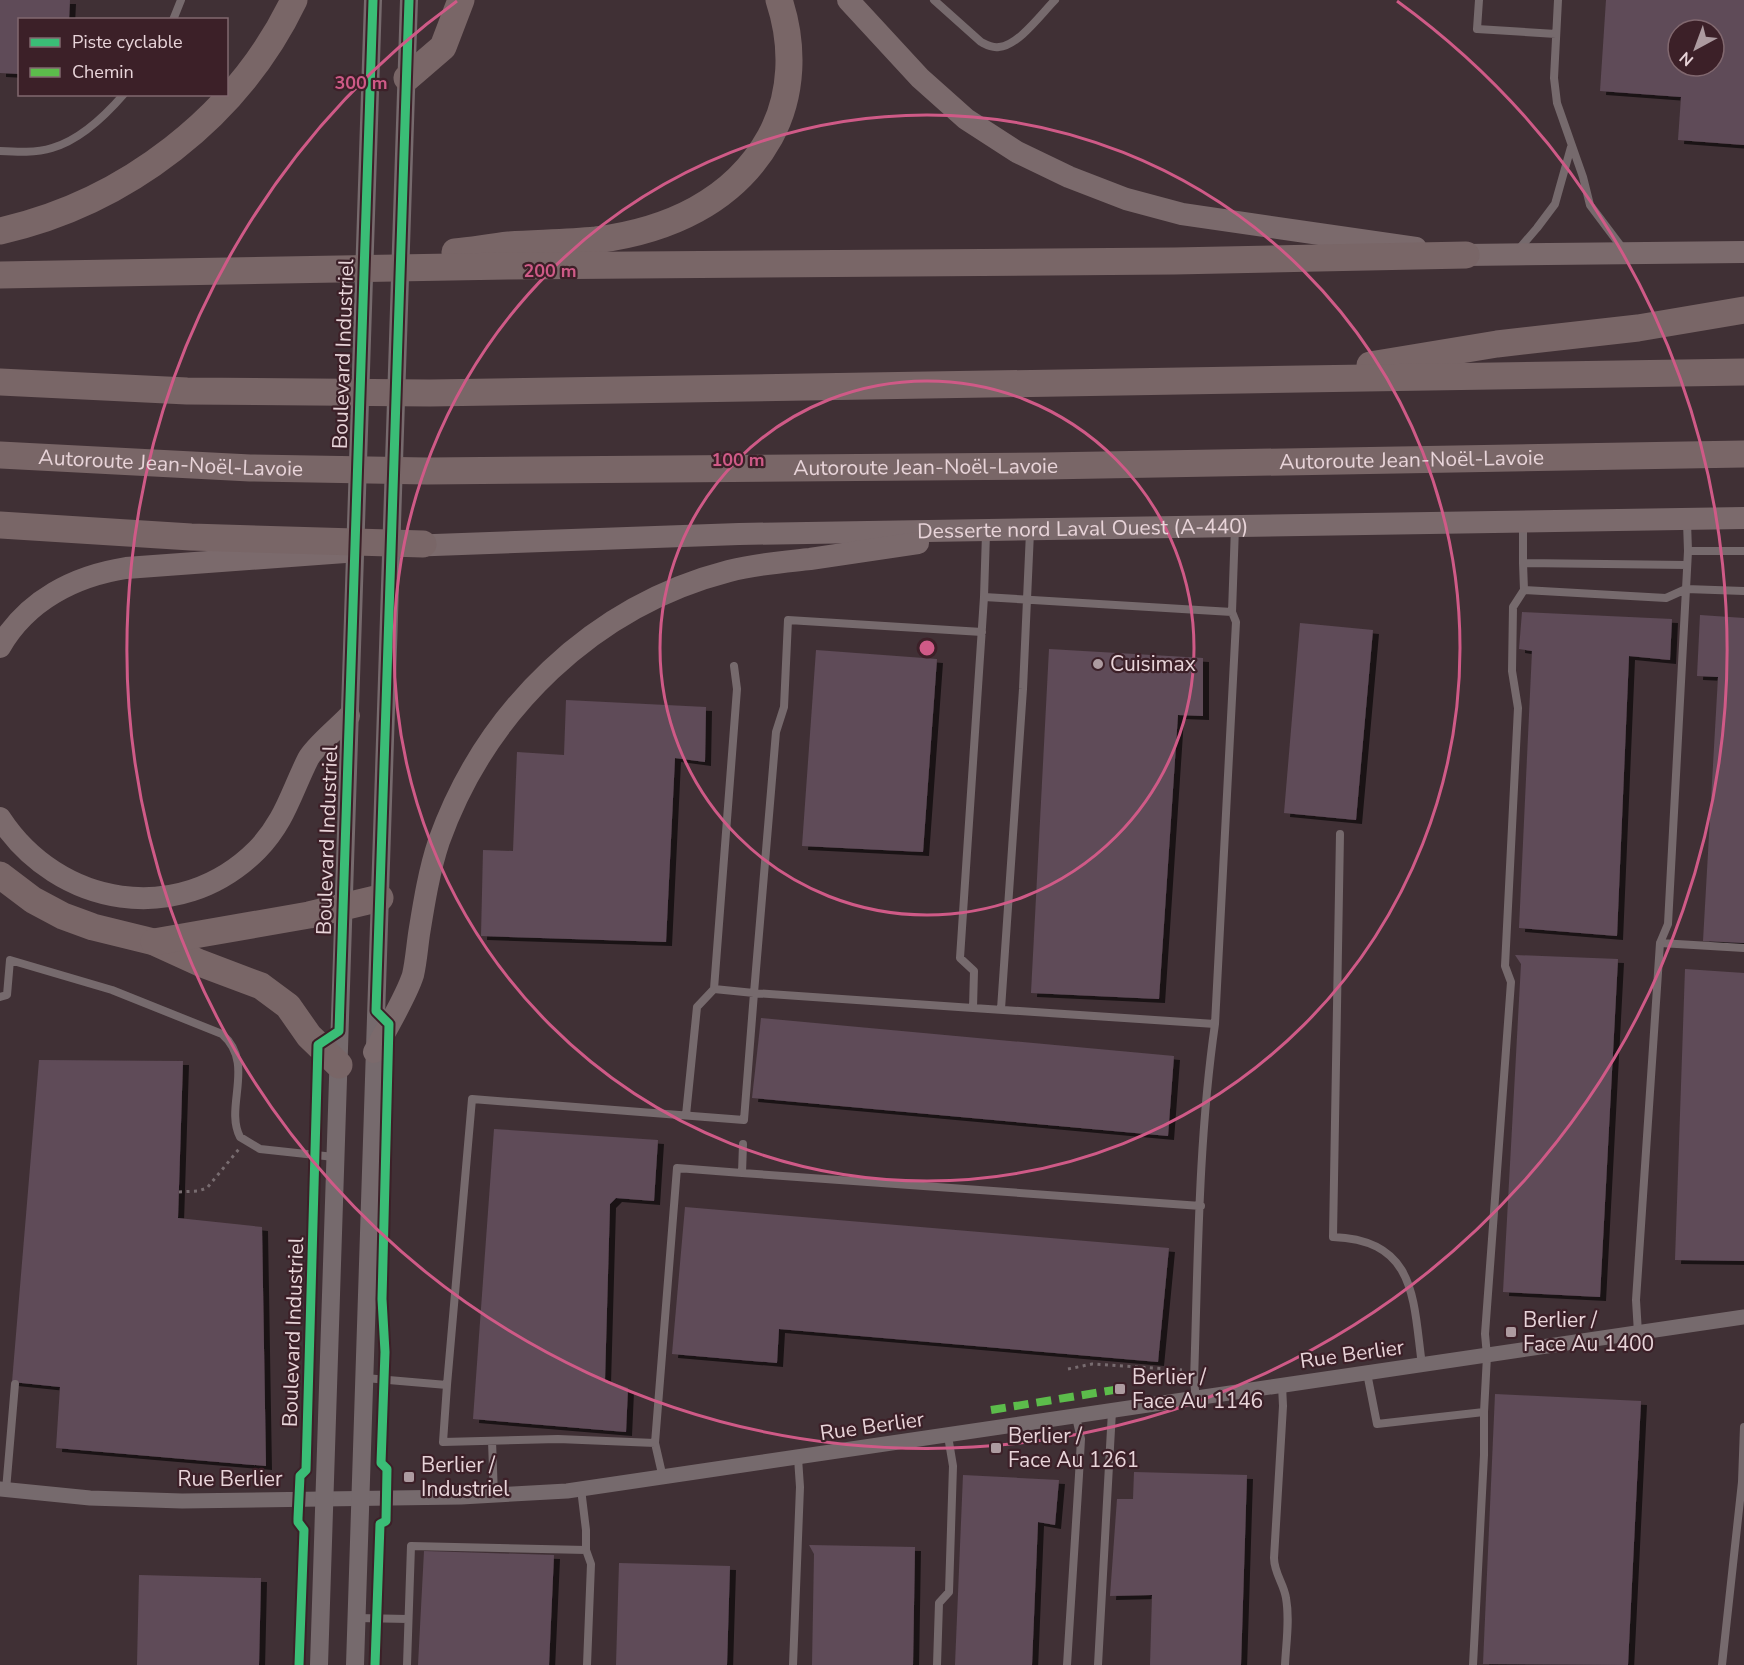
<svg xmlns="http://www.w3.org/2000/svg" width="1744" height="1665" font-family="'Nunito Sans',sans-serif">
  <defs>
    <filter id="shadow"><feDropShadow dx="6" dy="4" stdDeviation="0" flood-color="#0009"/></filter>
  </defs>
  <rect width="100%" height="100%" fill="#403035"/>
  <path fill="#5f4b58" fill-rule="evenodd" filter="url(#shadow)" d="M 0,0 L 70,0 L 69,20 L 20,20 L 20,74 L 0,73 Z
    M 1606,0 L 1744,0 L 1744,145 L 1678,140 L 1681,97 L 1600,91 ZM 1678,30 L 1714,30 L 1714,66 L 1678,66 Z
    M 1522,612 L 1672,619 L 1670,660 L 1629,656 L 1617,936 L 1519,928 L 1532,651 L 1519,649 Z
    M 1700,615 L 1744,618 L 1744,943 L 1703,941 L 1718,677 L 1697,676 Z
    M 1300,623 L 1373,630 L 1356,820 L 1284,813 Z
    M 1049,649 L 1203,658 L 1203,716 L 1178,715 L 1159,999 L 1031,993 Z
    M 816,650 L 937,659 L 923,852 L 802,846 Z
    M 566,700 L 706,707 L 705,762 L 675,758 L 666,942 L 481,936 L 483,850 L 513,851 L 517,752 L 564,755 Z
    M 1515,955 L 1618,959 L 1600,1297 L 1503,1292 L 1521,964 Z
    M 1685,969 L 1744,973 L 1744,1261 L 1675,1260 Z
    M 761,1018 L 1174,1056 L 1168,1136 L 752,1098 Z
    M 39,1060 L 183,1061 L 178,1218 L 262,1227 L 266,1466 L 56,1448 L 60,1387 L 12,1382 Z
    M 494,1129 L 658,1140 L 654,1201 L 616,1198 L 610,1204 L 605,1380 L 628,1388 L 626,1432 L 473,1419 Z
    M 685,1207 L 1169,1248 L 1158,1362 L 779,1329 L 777,1363 L 672,1354 Z
    M 1495,1394 L 1641,1401 L 1628,1665 L 1483,1664 Z
    M 1134,1472 L 1247,1475 L 1241,1665 L 1150,1665 L 1152,1595 L 1110,1596 L 1117,1499 L 1133,1499 Z
    M 963,1475 L 1059,1480 L 1055,1525 L 1038,1522 L 1032,1665 L 955,1665 Z
    M 809,1545 L 915,1547 L 913,1665 L 812,1665 L 814,1554 Z
    M 424,1551 L 554,1555 L 549,1665 L 418,1665 Z
    M 619,1563 L 730,1566 L 727,1665 L 616,1665 Z
    M 139,1575 L 261,1578 L 259,1665 L 137,1665 Z"/>
  <g fill="none" stroke-linecap="round" stroke-linejoin="round">
    <path stroke="#786c70" stroke-width="3" stroke-dasharray="3 4.5" stroke-linecap="butt" d="M 179,1192 L 198,1191 L 207,1188 L 239,1149
      M 1068,1369 L 1092,1364 L 1182,1370"/>
    <path stroke="#766a6d" stroke-width="8" d="M 934,0 L 981,42 C 987,45 992,48 999,47 C 1018,46 1042,13 1055,0
      M 1479,0 L 1477,29 L 1556,34
      M 1558,0 L 1554,78 L 1557,103 L 1583,177 L 1590,205 L 1623,249
      M 173,20 L 181,0
      M 0,151 C 17,152 36,153 52,148 C 80,140 105,116 124,94
      M 1518,250 L 1537,228 L 1555,204 L 1571,147
      M 1687,522 L 1688,551 L 1744,551
      M 1523,525 L 1523,563 L 1687,565
      M 986,533 L 984,597 L 1232,612 L 1235,527
      M 1688,551 L 1686,589 L 1744,591
      M 1523,563 L 1524,590 L 1666,598 L 1686,589 L 1668,924 L 1660,943 L 1636,1300 L 1638,1333
      M 984,597 L 960,958 L 974,971 L 973,1008 L 1215,1024 L 1236,622 L 1232,612
      M 734,666 L 737,689 L 714,989 L 754,993 L 776,732 L 784,707 L 788,620 L 982,632
      M 1340,834 L 1333,1237 C 1417,1240 1413,1300 1422,1365
      M 1660,943 L 1744,948
      M 0,997 L 7,995 L 10,960 L 112,990 L 222,1034 C 256,1064 224,1106 240,1137 L 260,1149 L 334,1157
      M 1001,1009 L 1023,689 L 1030,532
      M 686,1115 L 697,1007 L 714,989
      M 743,1144 L 742,1173 L 1201,1206
      M 1367,1373 L 1377,1424 L 1484,1412 L 1487,1356 L 1485,1334 L 1511,982 L 1505,966 L 1518,708 L 1512,671 L 1513,607 L 1524,590
      M 365,1378 L 447,1385 L 472,1099 L 744,1120 L 754,993 L 973,1008
      M 447,1385 L 443,1442 L 558,1439 L 655,1443 L 663,1478
      M 1282,1385 L 1283,1406 L 1274,1558 C 1274,1573 1284,1584 1286,1598 C 1290,1620 1286,1643 1285,1665
      M 1196,1399 L 1194,1381 C 1198,1262 1198,1142 1215,1024
      M 492,1441 L 494,1496
      M 655,1443 L 677,1168 L 742,1173
      M 6,1490 L 15,1384
      M 586,1550 L 591,1564 L 587,1665
      M 357,1618 L 408,1619
      M 407,1665 L 411,1546 L 586,1550 L 586,1530 L 581,1489
      M 793,1665 L 800,1487 L 798,1458
      M 937,1665 L 939,1603 L 949,1592 L 953,1466 L 948,1436
      M 1067,1665 L 1079,1475 L 1081,1439 L 1076,1417
      M 1098,1665 L 1112,1411
      M 1473,1665 L 1484,1455 L 1484,1412
      M 1722,1665 L 1742,1482 L 1744,1427"/>
    <path stroke="#766a6d" stroke-width="15" d="M 0,1489 L 90,1498 L 182,1501 L 461,1497 L 567,1491 L 1744,1317"/>
    <path stroke="#766a6d" stroke-width="18" d="M 319,1665 L 373,0
      M 355,1665 L 409,0"/>
    <g stroke="#7b6a6c" stroke-width="22">
      <path d="M 848,0 L 920,78 L 966,119 L 1017,152 L 1069,177 L 1126,199 L 1182,214 L 1416,248"/>
      <path d="M 1449,253 L 1466,255 L 1744,252"/>
      <path id="s1" d="M 407,546 L 739,534 L 1744,518"/>
      <path d="M 0,647 C 27,600 75,576 126,568 L 345,552"/>
      <path d="M 0,818 C 58,907 179,928 257,850 C 285,821 291,793 308,759 C 314,747 339,727 349,716"/>
      <path d="M 374,1052 C 386,1030 406,997 413,975 C 416,962 417,948 419,934 C 424,903 429,871 439,841 C 486,710 593,606 729,571 C 756,564 783,562 810,559 C 846,554 882,548 918,543"/>
    </g>
    <g stroke="#796667" stroke-width="27">
      <path d="M 407,78 L 443,47 L 461,0"/>
      <path d="M 0,231 C 125,203 238,117 294,0"/>
      <path d="M 455,252 C 473,250 491,247 509,245 C 538,243 567,243 596,240 C 667,231 734,202 770,137 C 793,95 794,45 779,0"/>
      <path d="M 0,275 L 508,266 L 1174,261 L 1466,255"/>
      <path d="M 1370,365 L 1497,344 L 1638,328 L 1744,310"/>
      <path d="M 0,382 L 187,391 L 430,393 L 1744,372"/>
      <path id="s2" d="M 0,455 L 250,468 L 427,471 L 1045,466 L 1744,454"/>
      <path d="M 0,525 L 191,537 L 423,544"/>
      <path d="M 0,875 L 33,900 L 63,916 L 93,927 L 154,942 L 200,963 L 261,986 L 288,1006 L 309,1036 L 339,1065"/>
      <path d="M 154,942 L 309,915 L 380,898"/>
    </g>
    <path stroke="#5cbc4b" stroke-width="8" stroke-dasharray="15 8" stroke-linecap="butt" d="M 991,1410 L 1120,1389"/>
    <g stroke="#3c2028" stroke-width="13">
      <path id="cycleway" d="M 299,1665 L 304,1530 L 298,1522 L 298,1518 L 300,1476 L 306,1470 L 318,1045 L 339,1031 L 373,0
        M 375,1665 L 380,1524 L 386,1521 L 387,1469 L 381,1463 L 385,1352 L 382,1299 L 389,1024 L 376,1011 L 409,0"/>
    </g>
    <use href="#cycleway" stroke="#3abd76" stroke-width="9"/>
  </g>
  <g fill="none" stroke="#cf5a87" stroke-width="3">
    <circle cx="927" cy="648" r="267"/>
    <circle cx="927" cy="648" r="533"/>
    <path d="M1397 1A800 800 0 1 1 457 1"/>
  </g>
  <g fill="#ad9ba0" stroke="#3c2028" stroke-width="2">
    <circle cx="1098" cy="664" r="6"/>
    <rect x="1505" y="1326" width="12" height="12" rx="3"/>
    <rect x="1114" y="1383" width="12" height="12" rx="3"/>
    <rect x="990" y="1442" width="12" height="12" rx="3"/>
    <rect x="403" y="1471" width="12" height="12" rx="3"/>
  </g>
  <g text-anchor="middle" stroke-width="4.5" stroke-linejoin="round" paint-order="stroke">
    <g font-size="21" fill="#e8d4d9" stroke="#3c2028">
      <text transform="translate(343 354) rotate(-88)" y="7">Boulevard Industriel</text>
      <text dy="7" stroke="none"><textPath href="#s2" startOffset="1412">Autoroute Jean-Noël-Lavoie</textPath></text>
      <text dy="7" stroke="none"><textPath href="#s2" startOffset="171">Autoroute Jean-Noël-Lavoie</textPath></text>
      <text dy="7" stroke="none"><textPath href="#s2" startOffset="926">Autoroute Jean-Noël-Lavoie</textPath></text>
      <text dy="7" stroke="none"><textPath href="#s1" startOffset="676">Desserte nord Laval Ouest (A-440)</textPath></text>
      <text transform="translate(327 840) rotate(-88)" y="7">Boulevard Industriel</text>
      <text transform="translate(293 1332) rotate(-88)" y="7">Boulevard Industriel</text>
      <text transform="translate(1352 1354) rotate(-8)" y="7">Rue Berlier</text>
      <text transform="translate(872 1426) rotate(-8)" y="7">Rue Berlier</text>
      <text x="230" y="1486">Rue Berlier</text>
    </g>
    <g font-size="21" fill="#e8d4d9" stroke="#3c2028" text-anchor="start">
      <text x="1110" y="671">Cuisimax</text>
      <text x="1523" y="1327">Berlier /<tspan x="1523" dy="24">Face Au 1400</tspan></text>
      <text x="1132" y="1384">Berlier /<tspan x="1132" dy="24">Face Au 1146</tspan></text>
      <text x="1008" y="1443">Berlier /<tspan x="1008" dy="24">Face Au 1261</tspan></text>
      <text x="421" y="1472">Berlier /<tspan x="421" dy="24">Industriel</tspan></text>
    </g>
  </g>
  <circle cx="927" cy="648" r="9" fill="#cf5a87" stroke="#3c2028" stroke-width="3"/>
  <g font-size="18" text-anchor="middle" font-weight="bold" fill="#cf5a87" stroke="#3c2028" stroke-width="4.5" stroke-linejoin="round" paint-order="stroke">
    <text x="361" y="89">300 m</text>
    <text x="550" y="277">200 m</text>
    <text x="738" y="466">100 m</text>
  </g>
  <rect x="18" y="18" width="210" height="78" fill="#3c2028" stroke="#81686f" stroke-width="1.5"/>
  <rect x="30" y="38" width="30" height="9" fill="#3abd76" stroke="#81686f" stroke-width="1.5"/>
  <text x="72" y="48" font-size="18" fill="#e8d4d9">Piste cyclable</text>
  <rect x="30" y="68" width="30" height="9" fill="#5cbc4b" stroke="#81686f" stroke-width="1.5"/>
  <text x="72" y="78" font-size="18" fill="#e8d4d9">Chemin</text>
  <g transform="translate(1696 48) rotate(221)"><circle r="28" fill="#3c2028" stroke="#81686f" stroke-width="1.5"/>
  <path d="M0-4.5L10 22L0 15L-10 22Z" fill="#ad9ba0"/>
  <text y="-9" font-size="16" font-weight="bold" text-anchor="middle" fill="#e8d4d9">N</text>
  </g>
</svg>
